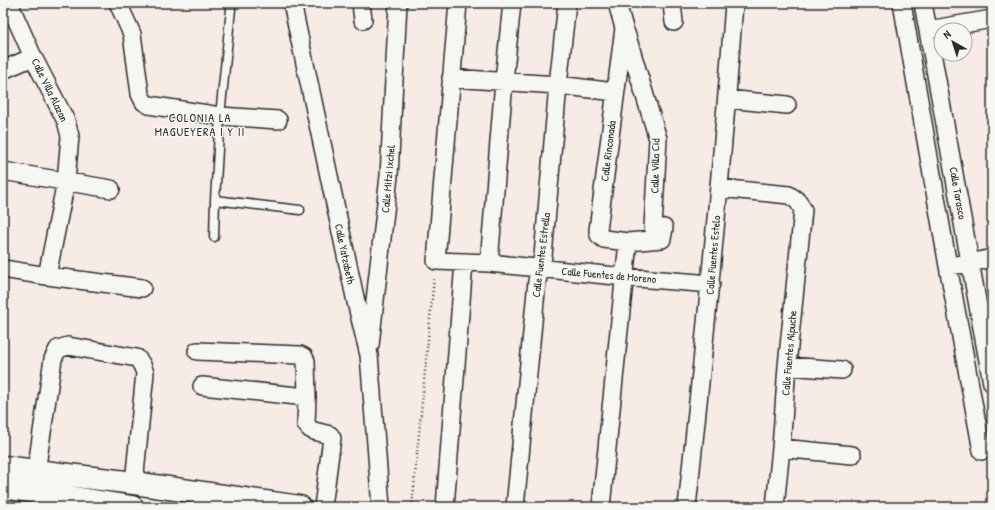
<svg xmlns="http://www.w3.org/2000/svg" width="995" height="510" font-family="'Patrick Hand',sans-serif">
  <rect width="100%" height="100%" fill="#f7ebe6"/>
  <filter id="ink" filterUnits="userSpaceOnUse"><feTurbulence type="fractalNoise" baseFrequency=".025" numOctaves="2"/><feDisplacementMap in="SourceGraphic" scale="8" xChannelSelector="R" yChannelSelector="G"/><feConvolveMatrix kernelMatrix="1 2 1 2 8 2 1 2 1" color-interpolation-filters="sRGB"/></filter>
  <g filter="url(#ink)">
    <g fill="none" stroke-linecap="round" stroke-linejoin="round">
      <g stroke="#2b2b2b" stroke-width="11">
        <path id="lane" d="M 215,200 L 300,210
          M 214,237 L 215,200 L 220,116 L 231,9 L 230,3"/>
      </g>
      <g stroke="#2b2b2b" stroke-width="20">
        <path id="street" d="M 9,3 L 33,57 L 66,121 L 70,136 L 66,181 L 47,276
          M 118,3 L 132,34 L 140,94 L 144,102 L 149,105 L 220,116 L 278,120
          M 292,3 L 356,302 L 369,355 L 381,507
          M 361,3 L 363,20
          M 458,3 L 436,261 L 489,263 L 625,277 L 711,284
          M 672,3 L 674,22
          M 902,3 L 948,266
          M 923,3 L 992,383
          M 928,30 L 992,19
          M 626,33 L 658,139 L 653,227 L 664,228 L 662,239 L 628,242
          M 3,70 L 33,57
          M 451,78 L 558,85 L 615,92
          M 727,99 L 787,105
          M 3,171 L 111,189
          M 719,188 L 789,195 L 798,201 L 803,210 L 787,366 L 781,448 L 775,507
          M 489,263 L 504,81 L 512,3
          M 3,269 L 47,276 L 142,288
          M 370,345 L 389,176 L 398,3
          M 197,351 L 300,355 L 304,357 L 306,361 L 307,397 L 306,424 L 310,429 L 314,431 L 330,435 L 332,438 L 323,507
          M 787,366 L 842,370
          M 202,386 L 307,397
          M 781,448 L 852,455
          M 982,451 L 948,266 L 971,263 L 992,258
          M 36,472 L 53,359 L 58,349 L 68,346 L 137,358 L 142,365 L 145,373 L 134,483
          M 445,507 L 464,262
          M 515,507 L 537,281 L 540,269 L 543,256 L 558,85 L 567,3
          M 601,507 L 628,242 L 604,239 L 599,235 L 598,230 L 624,28 L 617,3
          M 687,507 C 705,339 722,171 734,3"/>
      </g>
      <g stroke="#2b2b2b" stroke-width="25">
        <path id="secondary" d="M 3,467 L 134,483 L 300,507
          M 3,487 L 132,507"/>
      </g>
      <path stroke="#2b2b2b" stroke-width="2.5" stroke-dasharray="1 3" stroke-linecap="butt" d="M 412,507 L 434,277"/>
      <use href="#lane" stroke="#f6f6f2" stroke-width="8"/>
      <use href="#street" stroke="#f6f6f2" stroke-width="17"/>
      <use href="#secondary" stroke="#f6f6f2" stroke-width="22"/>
    </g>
  </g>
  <g text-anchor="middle" stroke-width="3" stroke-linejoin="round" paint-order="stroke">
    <g font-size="11" fill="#2b2b2b" stroke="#f6f6f2">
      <text transform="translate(50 90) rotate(64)" y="4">Calle Villa Alazan</text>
      <text transform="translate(608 151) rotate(-83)" y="4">Calle Rinconada</text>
      <text transform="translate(655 166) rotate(-89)" y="4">Calle Villa Cid</text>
      <text transform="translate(388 179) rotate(-85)" y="4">Calle Mitzi Ixchel</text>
      <text transform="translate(958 193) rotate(80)" y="4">Calle Tarasco</text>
      <text transform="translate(345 254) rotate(78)" y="4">Calle Yatzabeth</text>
      <text transform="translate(541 255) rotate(-83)" y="4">Calle Fuentes Estrella</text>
      <text transform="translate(713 255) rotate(-85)" y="4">Calle Fuentes Estelo</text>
      <text transform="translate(609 275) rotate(5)" y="4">Calle Fuentes de Moreno</text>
      <text transform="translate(789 353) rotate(-85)" y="4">Calle Fuentes Alpuche</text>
    </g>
    <g font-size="12" letter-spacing="1" fill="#2b2b2b" stroke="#f6f6f2">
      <text x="200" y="122">COLONIA LA<tspan x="200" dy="14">MAGUEYERA I Y II</tspan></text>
    </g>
  </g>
  <rect width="995" height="510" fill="none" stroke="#f6f6f2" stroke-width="16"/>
  <rect x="8" y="8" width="979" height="494" fill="none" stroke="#2b2b2b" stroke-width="1.5" filter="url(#ink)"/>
  <g transform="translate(953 42) rotate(321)"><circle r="19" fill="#f6f6f2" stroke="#a5a5a2"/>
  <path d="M0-3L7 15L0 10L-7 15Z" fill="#2b2b2b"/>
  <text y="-6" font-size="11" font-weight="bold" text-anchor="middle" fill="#2b2b2b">N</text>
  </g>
</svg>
